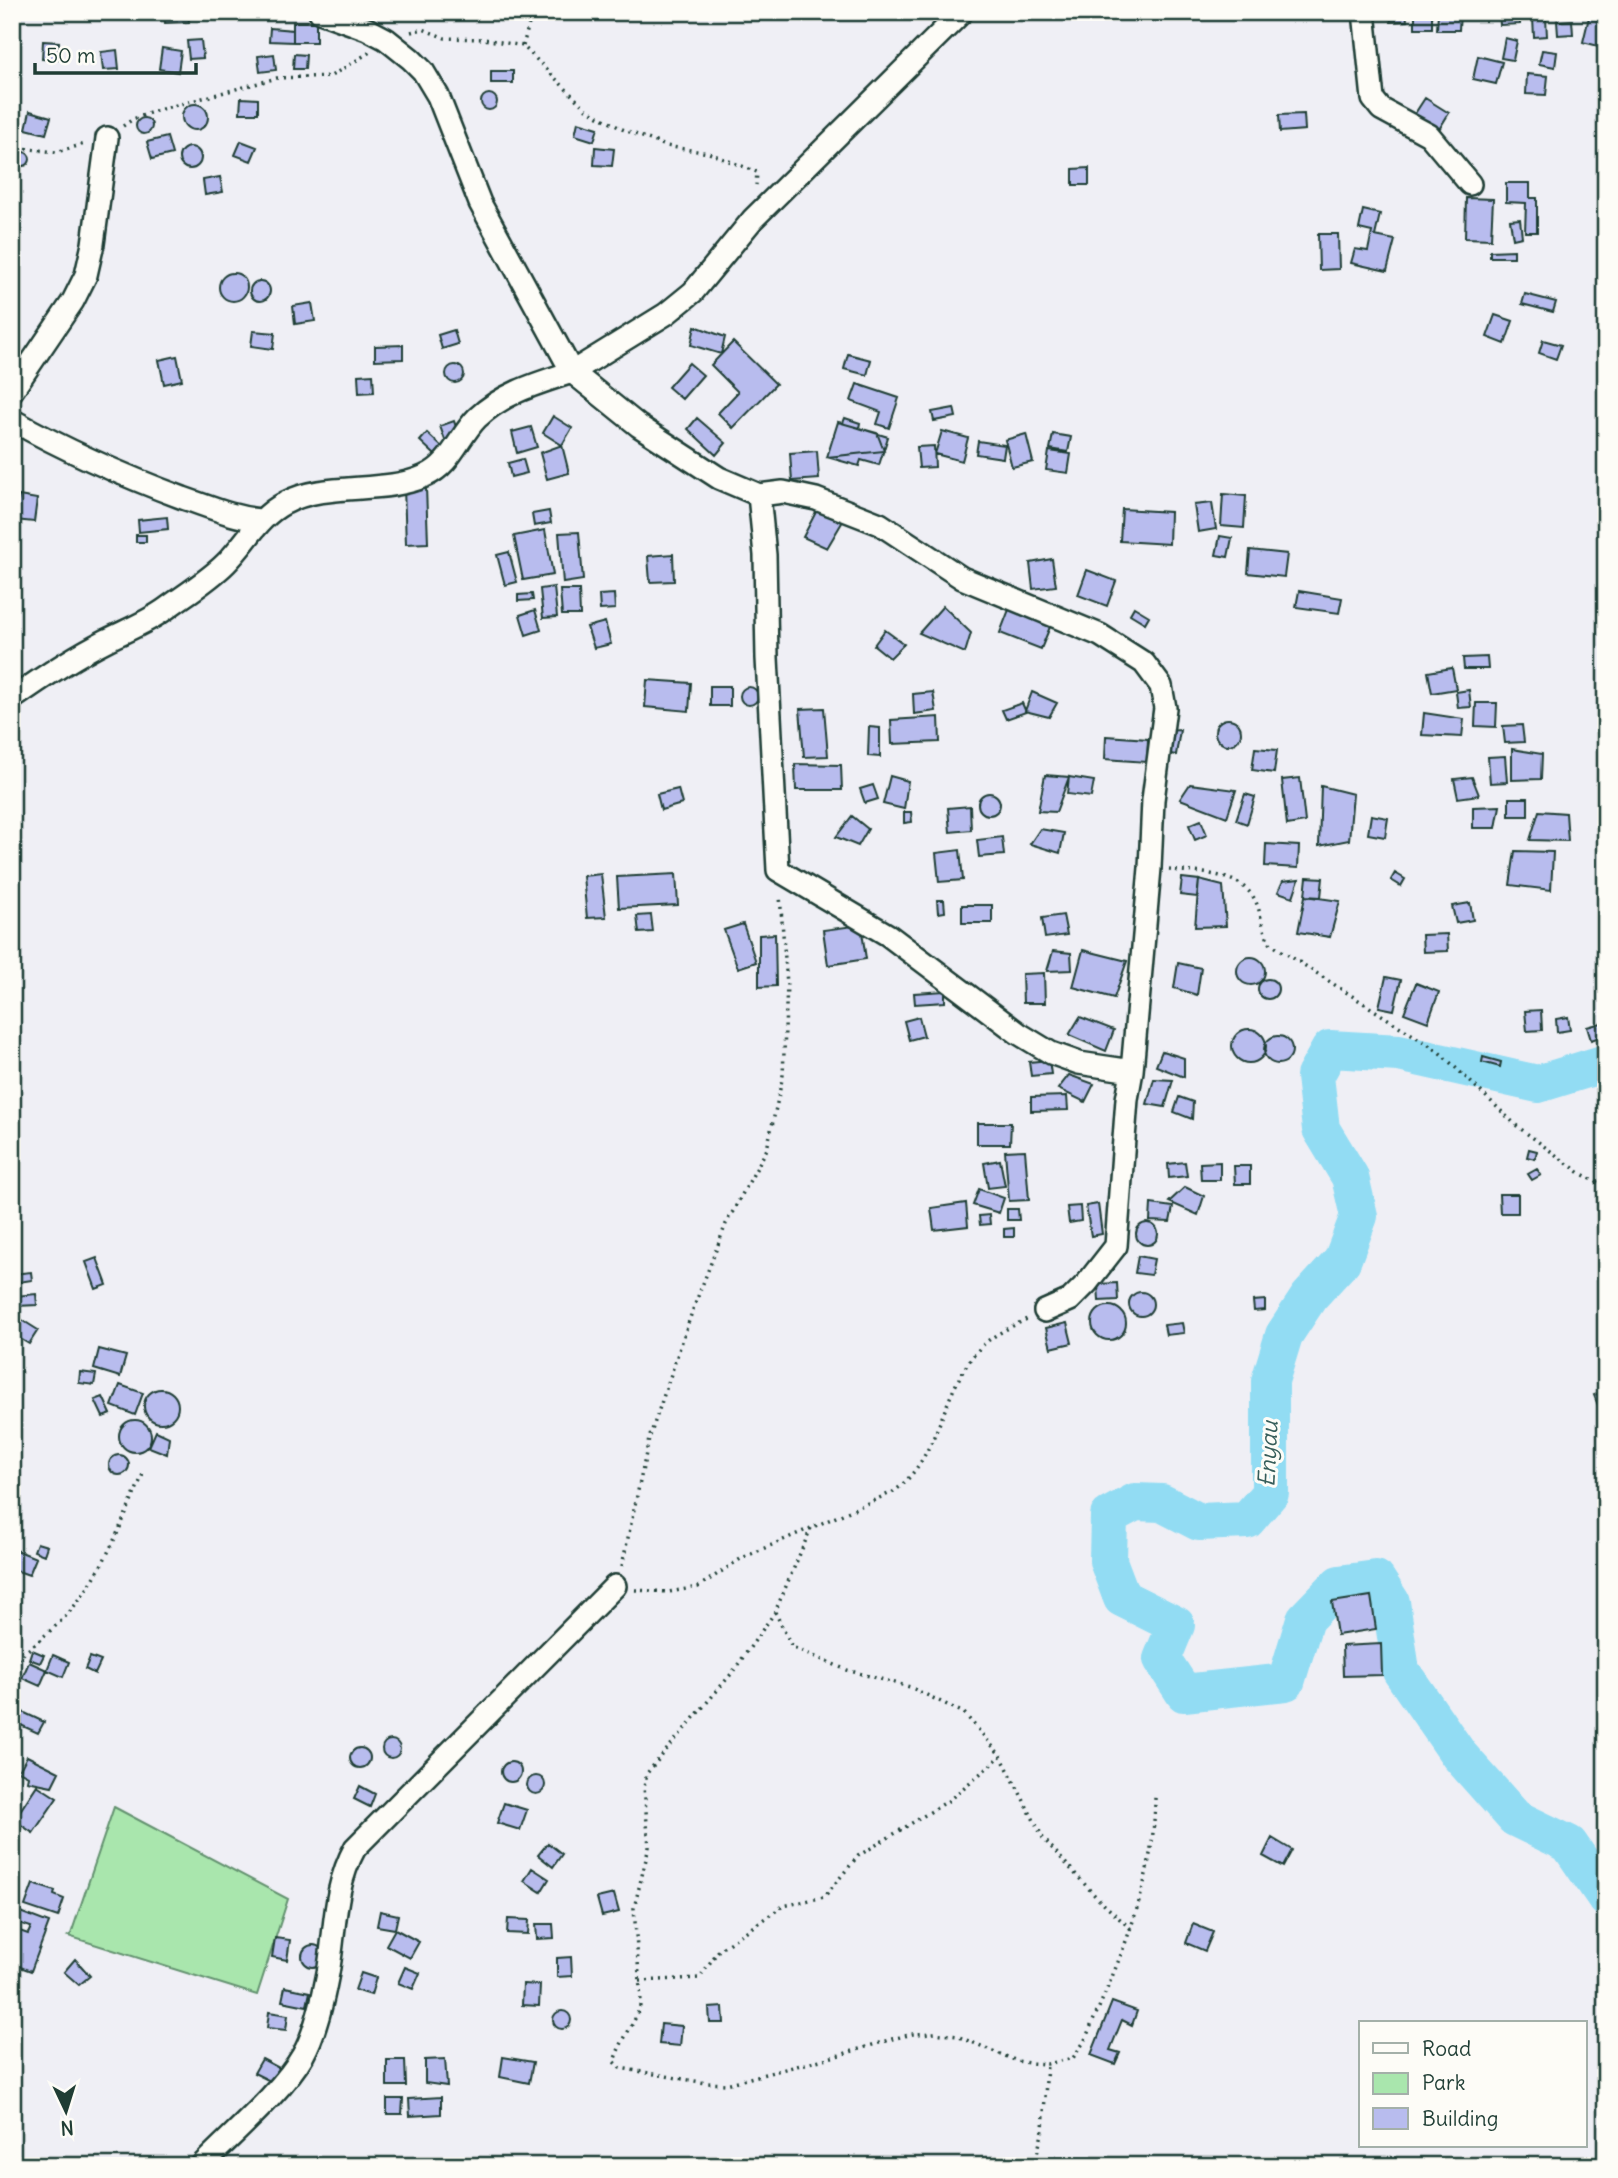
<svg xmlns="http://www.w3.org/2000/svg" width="1618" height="2178" font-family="Delius,sans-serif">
  <rect width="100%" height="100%" fill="#efeff5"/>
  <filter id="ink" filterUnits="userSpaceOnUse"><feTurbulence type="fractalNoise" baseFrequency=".0143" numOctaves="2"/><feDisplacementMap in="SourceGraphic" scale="14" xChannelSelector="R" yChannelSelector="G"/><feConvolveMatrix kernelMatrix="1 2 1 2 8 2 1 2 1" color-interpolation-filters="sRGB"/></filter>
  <g filter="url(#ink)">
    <path fill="#a9e6ad" stroke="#649270" stroke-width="2" d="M 114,1807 L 288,1899 L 257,1995 L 68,1936 L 71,1934 Z"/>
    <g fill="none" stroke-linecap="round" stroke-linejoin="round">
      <path stroke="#92dcf3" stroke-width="38" d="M 1606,1063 L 1538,1084 L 1399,1053 L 1330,1049 L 1315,1076 L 1321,1129 L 1350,1177 L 1359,1216 L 1342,1261 L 1309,1297 L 1284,1335 L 1270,1381 L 1270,1493 L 1247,1520 L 1199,1522 L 1162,1503 L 1135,1502 L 1109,1516 L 1108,1561 L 1122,1598 L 1176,1625 L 1162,1659 L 1184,1693 L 1286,1682 L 1305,1619 L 1339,1584 L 1376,1579 L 1391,1602 L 1401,1671 L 1459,1755 L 1515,1818 L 1569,1844 L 1606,1898"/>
    </g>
    <path fill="#b8bcee" stroke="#1f3d34" stroke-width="2" d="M 164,12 L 188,12 L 189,22 L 165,23 Z
      M 1390,12 L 1406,12 L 1407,21 L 1391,22 Z
      M 1415,12 L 1432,12 L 1432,28 L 1415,28 Z
      M 1438,12 L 1460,12 L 1459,30 L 1437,30 Z
      M 1499,12 L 1520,12 L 1520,24 L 1500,25 Z
      M 1589,17 L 1606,22 L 1606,48 L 1583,42 Z
      M 1533,18 L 1546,18 L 1547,36 L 1534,37 Z
      M 1572,20 L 1573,34 L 1558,35 L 1557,21 Z
      M 293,22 L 316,22 L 316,42 L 293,42 Z
      M 270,28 L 293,30 L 293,42 L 269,41 Z
      M 1505,38 L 1517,41 L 1513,60 L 1501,58 Z
      M 201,40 L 203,58 L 189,59 L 187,41 Z
      M 43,41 L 59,42 L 58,60 L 42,59 Z
      M 162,48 L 181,51 L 178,72 L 159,69 Z
      M 117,50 L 119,69 L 103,70 L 101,52 Z
      M 1542,50 L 1557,52 L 1555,67 L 1539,64 Z
      M 274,54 L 276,70 L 260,72 L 258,56 Z
      M 294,54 L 306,55 L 305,69 L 293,69 Z
      M 1478,56 L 1502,62 L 1496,84 L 1473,79 Z
      M 491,71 L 513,71 L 513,83 L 491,83 Z
      M 1527,74 L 1548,76 L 1546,95 L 1526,94 Z
      M481 102a8 8 0 1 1 16 0a8 8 0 1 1-16 0Z
      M 241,98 L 258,99 L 258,113 L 240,113 Z
      M 1425,98 L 1449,113 L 1438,131 L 1414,115 Z
      M182 117a13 13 0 1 1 26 0a13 13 0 1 1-26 0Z
      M 30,111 L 51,117 L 46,134 L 26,129 Z
      M 1304,114 L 1305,130 L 1280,132 L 1279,115 Z
      M136 126a8 8 0 1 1 16 0a8 8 0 1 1-16 0Z
      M 578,122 L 598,128 L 594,141 L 575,135 Z
      M 167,137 L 172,154 L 152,159 L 147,142 Z
      M 241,141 L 257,147 L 251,161 L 235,155 Z
      M179 158a11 11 0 1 1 22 0a11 11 0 1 1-22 0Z
      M 595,147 L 614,149 L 612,166 L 594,165 Z
      M16 159a7 7 0 1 1 14 0a7 7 0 1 1-14 0Z
      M 1089,168 L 1089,185 L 1073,185 L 1073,169 Z
      M 220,177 L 223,192 L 205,195 L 203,180 Z
      M 1506,183 L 1530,183 L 1530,198 L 1537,198 L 1537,232 L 1525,232 L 1526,203 L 1506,202 Z
      M 1466,198 L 1493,199 L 1491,239 L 1465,238 Z
      M 1363,210 L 1380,214 L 1375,236 L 1395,240 L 1387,271 L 1351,263 L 1355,249 L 1368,251 L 1372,232 L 1359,229 Z
      M 1520,219 L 1522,237 L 1513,239 L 1510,220 Z
      M 1318,234 L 1338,234 L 1339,269 L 1319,270 Z
      M 1514,250 L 1514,257 L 1490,257 L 1490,251 Z
      M219 287a14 14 0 1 1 28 0a14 14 0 1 1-28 0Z
      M250 291a10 10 0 1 1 20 0a10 10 0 1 1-20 0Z
      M 1525,294 L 1556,302 L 1553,312 L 1522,304 Z
      M 312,303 L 315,321 L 295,324 L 293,306 Z
      M 1495,315 L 1513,321 L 1505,344 L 1487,337 Z
      M 695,326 L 725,337 L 721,354 L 691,345 Z
      M 454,330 L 458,344 L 442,349 L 438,335 Z
      M 253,331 L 275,333 L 273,349 L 251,346 Z
      M 1543,340 L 1561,345 L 1556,359 L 1539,353 Z
      M 733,342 L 776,384 L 733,428 L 718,413 L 738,392 L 711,365 Z
      M 403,345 L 403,359 L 375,360 L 375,346 Z
      M 848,354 L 871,360 L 867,375 L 844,369 Z
      M 177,356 L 182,380 L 164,384 L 159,360 Z
      M 689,363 L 703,375 L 682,399 L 668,387 Z
      M446 374a9 9 0 1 1 18 0a9 9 0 1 1-18 0Z
      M 373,374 L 374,392 L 359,393 L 358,375 Z
      M 857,384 L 899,398 L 889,428 L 877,424 L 881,412 L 851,401 Z
      M 954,408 L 956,417 L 934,421 L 932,412 Z
      M 553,416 L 572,428 L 562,445 L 543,433 Z
      M 697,418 L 726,443 L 716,455 L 688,429 Z
      M 845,418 L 860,423 L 859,428 L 888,437 L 879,465 L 861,460 L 859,466 L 827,457 L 838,422 L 843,423 Z
      M 454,421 L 459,436 L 445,440 L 440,426 Z
      M 838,422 L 877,433 L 884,451 L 827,457 Z
      M 531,427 L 537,447 L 517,453 L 512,432 Z
      M 942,431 L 968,438 L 962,461 L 935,454 Z
      M 427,433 L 442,447 L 435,455 L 420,441 Z
      M 1026,434 L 1033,462 L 1012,467 L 1005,440 Z
      M 1053,434 L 1071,437 L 1068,452 L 1050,449 Z
      M 978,441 L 1005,445 L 1003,458 L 976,454 Z
      M 562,445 L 569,473 L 547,479 L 540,453 Z
      M 934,446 L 935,467 L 919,468 L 917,447 Z
      M 817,451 L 819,479 L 792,481 L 790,453 Z
      M 1049,451 L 1071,454 L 1068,473 L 1046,470 Z
      M 523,459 L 527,473 L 511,477 L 508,463 Z
      M 426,487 L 428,543 L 406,544 L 404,488 Z
      M 1223,494 L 1246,496 L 1244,528 L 1221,526 Z
      M 19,496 L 37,499 L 34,522 L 15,520 Z
      M 1212,503 L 1216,529 L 1198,532 L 1194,505 Z
      M 1122,509 L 1170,512 L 1169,544 L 1120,541 Z
      M 817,510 L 843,521 L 827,548 L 803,537 Z
      M 549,511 L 551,523 L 534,526 L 532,514 Z
      M 167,517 L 168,529 L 139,532 L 138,520 Z
      M 545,530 L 553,575 L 523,580 L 514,536 Z
      M 579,532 L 583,580 L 563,583 L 559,533 Z
      M 136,535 L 146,535 L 146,542 L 136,542 Z
      M 1220,536 L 1232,538 L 1228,557 L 1216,555 Z
      M 1250,550 L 1287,554 L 1284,577 L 1248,573 Z
      M 509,552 L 517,582 L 505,585 L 497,555 Z
      M 673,554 L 674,581 L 650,582 L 648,556 Z
      M 1052,559 L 1056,586 L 1033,589 L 1030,563 Z
      M 1087,570 L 1116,581 L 1107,606 L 1078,595 Z
      M 554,587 L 557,617 L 543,618 L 540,589 Z
      M 560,590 L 579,590 L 580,615 L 562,615 Z
      M 1299,591 L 1342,598 L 1339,613 L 1296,607 Z
      M 532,594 L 533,600 L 518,601 L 518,595 Z
      M 614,594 L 615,609 L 600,610 L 599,595 Z
      M 943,606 L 971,633 L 965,653 L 919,633 Z
      M 1010,607 L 1052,622 L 1041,649 L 1000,633 Z
      M 1134,607 L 1149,616 L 1145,623 L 1130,614 Z
      M 535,610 L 541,630 L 526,635 L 520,615 Z
      M 605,622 L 611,644 L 594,648 L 587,627 Z
      M 885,630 L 904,644 L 890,658 L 874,645 Z
      M 1487,657 L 1488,669 L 1464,669 L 1463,658 Z
      M 1452,668 L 1456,689 L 1432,693 L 1428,672 Z
      M 647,680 L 691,683 L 689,711 L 645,707 Z
      M 710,686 L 730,686 L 730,706 L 710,706 Z
      M740 696a9 9 0 1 1 18 0a9 9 0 1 1-18 0Z
      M 1469,690 L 1471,707 L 1458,708 L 1456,692 Z
      M 933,692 L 936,711 L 914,714 L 913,694 Z
      M 1032,692 L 1057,703 L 1049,717 L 1025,711 Z
      M 1022,703 L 1026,712 L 1006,719 L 1002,710 Z
      M 1476,703 L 1497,703 L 1496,727 L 1475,726 Z
      M 824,708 L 828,756 L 804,757 L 800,709 Z
      M 1424,713 L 1464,719 L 1462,737 L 1422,735 Z
      M 939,717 L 940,742 L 892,744 L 891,720 Z
      M1215 732a13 13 0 1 1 26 0a13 13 0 1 1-26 0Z
      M 1522,725 L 1524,742 L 1505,743 L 1503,726 Z
      M 869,727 L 880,728 L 880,757 L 868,756 Z
      M 1180,730 L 1176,755 L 1165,753 L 1167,731 Z
      M 1106,736 L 1148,739 L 1147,762 L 1105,759 Z
      M 1255,748 L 1277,750 L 1274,773 L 1252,770 Z
      M 1512,749 L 1542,754 L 1541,779 L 1512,780 Z
      M 1505,756 L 1507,782 L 1490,783 L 1488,757 Z
      M 795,764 L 841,765 L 842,790 L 796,790 Z
      M 1045,775 L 1069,777 L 1056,812 L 1038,811 Z
      M 890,776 L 908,781 L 904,809 L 883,804 Z
      M 1069,777 L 1094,781 L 1091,797 L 1067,794 Z
      M 1472,777 L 1479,795 L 1458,798 L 1454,779 Z
      M 1300,778 L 1305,822 L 1287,825 L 1282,780 Z
      M 1190,784 L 1236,790 L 1227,817 L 1180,799 Z
      M 873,785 L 878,799 L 865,803 L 860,789 Z
      M 1321,786 L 1353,794 L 1349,840 L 1319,846 Z
      M 678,789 L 682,804 L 661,810 L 657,794 Z
      M978 804a11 11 0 1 1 22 0a11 11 0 1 1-22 0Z
      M 1245,794 L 1255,797 L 1247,824 L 1236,820 Z
      M 1509,798 L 1528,798 L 1528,816 L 1509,816 Z
      M 970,806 L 971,830 L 950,832 L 948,808 Z
      M 1500,806 L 1496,828 L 1473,828 L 1473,807 Z
      M 1539,811 L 1566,813 L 1568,841 L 1530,840 Z
      M 904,812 L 911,812 L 912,822 L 904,823 Z
      M 1371,815 L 1388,818 L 1385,837 L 1368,834 Z
      M 852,816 L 868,829 L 858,846 L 836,837 Z
      M 1201,820 L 1207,835 L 1195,840 L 1189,825 Z
      M 1040,829 L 1064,833 L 1060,853 L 1030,844 Z
      M 1002,837 L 1004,855 L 979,857 L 977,840 Z
      M 1266,844 L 1299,846 L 1298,868 L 1265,866 Z
      M 960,850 L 963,880 L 939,882 L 936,853 Z
      M 1515,851 L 1553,852 L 1551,890 L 1510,885 Z
      M 1395,873 L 1405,879 L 1401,886 L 1391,880 Z
      M 601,874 L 606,917 L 587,918 L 583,876 Z
      M 676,874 L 678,905 L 619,908 L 617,877 Z
      M 1307,877 L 1323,878 L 1321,897 L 1305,896 Z
      M 1182,878 L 1199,880 L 1197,897 L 1180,895 Z
      M 1299,879 L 1293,897 L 1278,892 L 1283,881 Z
      M 1199,880 L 1223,886 L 1226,926 L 1195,927 Z
      M 1305,896 L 1340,901 L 1330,937 L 1298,932 Z
      M 937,900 L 944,900 L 945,912 L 938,913 Z
      M 1470,903 L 1473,920 L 1456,923 L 1452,906 Z
      M 962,905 L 992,905 L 992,923 L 962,923 Z
      M 651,915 L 653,932 L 639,933 L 637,916 Z
      M 1063,915 L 1067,935 L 1045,938 L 1042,918 Z
      M 743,924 L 756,962 L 738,968 L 724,930 Z
      M 861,925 L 866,959 L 828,965 L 823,930 Z
      M 775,934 L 776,986 L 759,987 L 759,935 Z
      M 1447,934 L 1448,951 L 1423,952 L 1422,935 Z
      M 1083,950 L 1127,961 L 1114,998 L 1073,987 Z
      M 1053,951 L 1071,953 L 1072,970 L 1047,971 Z
      M1237 971a14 14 0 1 1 28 0a14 14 0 1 1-28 0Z
      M 1178,963 L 1201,968 L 1197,995 L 1174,988 Z
      M 1044,973 L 1045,1003 L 1023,1003 L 1022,974 Z
      M 1386,977 L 1401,980 L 1394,1010 L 1379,1007 Z
      M1258 989a10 10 0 1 1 20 0a10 10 0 1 1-20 0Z
      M 1416,983 L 1439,992 L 1428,1022 L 1404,1013 Z
      M 945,991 L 945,1002 L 915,1004 L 914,993 Z
      M 1541,1010 L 1542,1030 L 1527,1031 L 1525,1011 Z
      M 919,1017 L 924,1036 L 909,1040 L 904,1021 Z
      M 1080,1017 L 1114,1030 L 1106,1051 L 1069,1035 Z
      M 1568,1017 L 1570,1030 L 1557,1032 L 1556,1019 Z
      M 1605,1022 L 1606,1035 L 1591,1040 L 1587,1027 Z
      M1232 1046a17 17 0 1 1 34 0a17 17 0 1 1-34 0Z
      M1264 1050a14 14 0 1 1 28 0a14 14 0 1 1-28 0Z
      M 1162,1051 L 1184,1058 L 1184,1077 L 1156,1066 Z
      M 1483,1057 L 1501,1062 L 1500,1067 L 1482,1062 Z
      M 1049,1060 L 1051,1074 L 1031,1076 L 1029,1062 Z
      M 1069,1075 L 1094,1084 L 1085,1102 L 1058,1089 Z
      M 1154,1079 L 1173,1080 L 1165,1107 L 1147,1104 Z
      M 1067,1096 L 1068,1110 L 1031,1111 L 1031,1097 Z
      M 1179,1097 L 1193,1102 L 1192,1119 L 1174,1112 Z
      M 977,1123 L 1011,1123 L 1010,1144 L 977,1144 Z
      M 1529,1149 L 1537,1151 L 1535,1159 L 1527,1157 Z
      M 1025,1150 L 1029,1200 L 1009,1201 L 1005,1151 Z
      M 1000,1160 L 1005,1186 L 988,1188 L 984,1163 Z
      M 1185,1162 L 1187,1176 L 1169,1178 L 1168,1164 Z
      M 1220,1162 L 1220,1180 L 1201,1180 L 1200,1163 Z
      M 1234,1166 L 1250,1166 L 1250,1184 L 1235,1184 Z
      M 1537,1169 L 1541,1175 L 1532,1180 L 1528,1174 Z
      M 1185,1187 L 1204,1196 L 1198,1215 L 1169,1202 Z
      M 979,1189 L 1004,1198 L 999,1213 L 973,1205 Z
      M 1499,1194 L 1518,1194 L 1518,1213 L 1500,1213 Z
      M 966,1203 L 968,1226 L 934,1230 L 931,1208 Z
      M 1098,1204 L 1102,1234 L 1091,1236 L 1086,1206 Z
      M 1151,1204 L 1173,1207 L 1170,1222 L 1150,1221 Z
      M 1080,1206 L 1081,1221 L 1069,1223 L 1067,1207 Z
      M 1007,1209 L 1018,1209 L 1019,1220 L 1007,1220 Z
      M 989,1215 L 990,1224 L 980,1225 L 979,1216 Z
      M1136 1234a11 11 0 1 1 22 0a11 11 0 1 1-22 0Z
      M 1014,1228 L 1014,1237 L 1004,1237 L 1004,1229 Z
      M 1138,1256 L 1154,1259 L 1151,1275 L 1135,1273 Z
      M 97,1258 L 107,1285 L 96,1289 L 86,1262 Z
      M 31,1272 L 32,1280 L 12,1283 L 12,1274 Z
      M 1117,1283 L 1118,1300 L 1099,1301 L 1098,1284 Z
      M1129 1304a12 12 0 1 1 24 0a12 12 0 1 1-24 0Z
      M 36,1294 L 37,1305 L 17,1306 L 16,1296 Z
      M 1265,1300 L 1265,1310 L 1254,1311 L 1253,1301 Z
      M1092 1323a17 17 0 1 1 34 0a17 17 0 1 1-34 0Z
      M 19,1318 L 38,1330 L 29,1344 L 12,1334 L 12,1328 Z
      M 1067,1323 L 1072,1343 L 1051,1348 L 1046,1328 Z
      M 1182,1323 L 1184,1333 L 1166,1335 L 1164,1325 Z
      M 99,1349 L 126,1356 L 120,1377 L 94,1369 Z
      M 80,1372 L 96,1374 L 94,1385 L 79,1383 Z
      M 120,1385 L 143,1393 L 135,1415 L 112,1406 Z
      M144 1406a17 17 0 1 1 34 0a17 17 0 1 1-34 0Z
      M 1606,1391 L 1606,1414 L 1602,1415 L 1594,1395 Z
      M 103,1397 L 111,1414 L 103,1417 L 95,1400 Z
      M119 1436a16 16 0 1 1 32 0a16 16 0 1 1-32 0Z
      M 156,1431 L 169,1437 L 167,1454 L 149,1447 Z
      M109 1465a10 10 0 1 1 20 0a10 10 0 1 1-20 0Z
      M 37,1543 L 47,1546 L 44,1555 L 34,1551 Z
      M 16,1550 L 36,1558 L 29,1575 L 12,1569 Z
      M 1371,1596 L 1376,1629 L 1337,1635 L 1332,1602 Z
      M 1381,1644 L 1382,1675 L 1343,1676 L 1342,1646 Z
      M 32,1650 L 44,1655 L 40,1663 L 29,1659 Z
      M 53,1655 L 69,1662 L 63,1677 L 47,1670 Z
      M 90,1657 L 101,1661 L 95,1674 L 85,1669 Z
      M 29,1662 L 47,1670 L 40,1686 L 22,1678 Z
      M 12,1707 L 44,1722 L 38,1733 L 12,1721 Z
      M382 1749a9 9 0 1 1 18 0a9 9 0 1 1-18 0Z
      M350 1758a10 10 0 1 1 20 0a10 10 0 1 1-20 0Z
      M 27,1756 L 59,1772 L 52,1786 L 27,1781 L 28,1776 L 19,1771 Z
      M501 1772a10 10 0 1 1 20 0a10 10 0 1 1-20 0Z
      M527 1785a9 9 0 1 1 18 0a9 9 0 1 1-18 0Z
      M 37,1785 L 57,1798 L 33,1833 L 14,1820 Z
      M 360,1786 L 375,1794 L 370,1807 L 354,1799 Z
      M 504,1803 L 527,1810 L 520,1830 L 497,1823 Z
      M 1272,1838 L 1292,1850 L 1283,1867 L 1263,1856 Z
      M 548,1843 L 562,1854 L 553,1867 L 538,1855 Z
      M 532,1868 L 549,1879 L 541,1892 L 524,1881 Z
      M 33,1884 L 55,1891 L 54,1895 L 64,1899 L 58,1917 L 25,1906 Z
      M 614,1894 L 619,1912 L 602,1916 L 597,1898 Z
      M 12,1909 L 49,1923 L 31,1971 L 12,1964 L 12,1935 L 14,1929 L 28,1934 L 31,1927 L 12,1921 Z
      M 380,1911 L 398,1915 L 395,1929 L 377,1926 Z
      M 508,1919 L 529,1920 L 528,1934 L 507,1933 Z
      M 536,1924 L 553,1924 L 554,1938 L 537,1939 Z
      M 1193,1924 L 1213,1932 L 1205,1951 L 1186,1943 Z
      M 395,1929 L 419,1942 L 410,1958 L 386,1945 Z
      M 275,1938 L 290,1940 L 287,1960 L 272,1957 Z
      M302 1956a11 11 0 1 1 22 0a11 11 0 1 1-22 0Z
      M 571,1957 L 572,1976 L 557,1977 L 557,1958 Z
      M 75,1959 L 90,1976 L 79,1985 L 64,1972 Z
      M 405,1967 L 420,1973 L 413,1989 L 398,1983 Z
      M 361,1973 L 376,1978 L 371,1995 L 355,1990 Z
      M 523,1984 L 540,1985 L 539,2006 L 522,2005 Z
      M 285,1987 L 310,1992 L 307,2006 L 282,2001 Z
      M 1112,2002 L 1137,2011 L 1132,2025 L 1122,2020 L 1110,2050 L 1120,2053 L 1115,2064 L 1091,2055 Z
      M 723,2007 L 724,2023 L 710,2023 L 709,2008 Z
      M553 2020a9 9 0 1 1 18 0a9 9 0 1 1-18 0Z
      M 269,2012 L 288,2015 L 286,2030 L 267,2028 Z
      M 661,2024 L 682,2026 L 680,2046 L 659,2044 Z
      M 503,2057 L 533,2062 L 529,2083 L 500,2077 Z
      M 262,2059 L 281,2069 L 274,2083 L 254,2073 Z
      M 445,2059 L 447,2086 L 425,2083 L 425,2060 Z
      M 387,2060 L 405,2060 L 406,2086 L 387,2086 Z
      M 441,2097 L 441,2114 L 410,2116 L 409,2099 Z
      M 387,2099 L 403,2099 L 402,2114 L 387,2114 Z"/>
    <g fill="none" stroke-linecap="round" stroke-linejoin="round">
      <g stroke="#1f3d34" stroke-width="26">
        <path id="minor" d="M 320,12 L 367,29 L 386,39 L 411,59 L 423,71 L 438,96 L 480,203 L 572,372 L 666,314 L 693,292 L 753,219 L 962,12
          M 1364,12 L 1373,99 L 1381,109 L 1429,135 L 1470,184
          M 12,391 L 73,301 L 86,275 L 93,244 L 107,138
          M 12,420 C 67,451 124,476 183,498 C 210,507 232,517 260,520
          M 759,495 L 783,492 L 816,499 L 880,524 L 962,578 L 1100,635 L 1144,663 L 1161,686 L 1165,708 L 1153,800 L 1150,868 L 1132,1071 L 1127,1099 L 1116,1246 L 1087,1283 L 1070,1300 L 1045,1311
          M 12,699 C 43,677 73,657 107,640 C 127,630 148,622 167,608 C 186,594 209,580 226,563 C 247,542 258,517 285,503 C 325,481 383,495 425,476 C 451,465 459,436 477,418 C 503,393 538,383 572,372 L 639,426 L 719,478 L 759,495 L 765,555 L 767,658 L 778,870 L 888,935 L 1018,1033 L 1051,1053 L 1079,1063 L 1132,1071
          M 201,2166 C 231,2135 282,2092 303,2055 C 316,2032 323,1999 328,1973 C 336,1929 333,1888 355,1848 L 615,1586"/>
      </g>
      <path stroke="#1f3d34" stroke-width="3.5" stroke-dasharray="2 5" stroke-linecap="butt" d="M 411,32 L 423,29 L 445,38 L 484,39 L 523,46 L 586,109 L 622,129 L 666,146 L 709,153 L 757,172 L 756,185
        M 523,46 L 532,12
        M 123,126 L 133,119 L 158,110 L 277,78 L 331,76 L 370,52
        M 12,147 L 56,152 L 85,144
        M 1169,870 C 1197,873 1237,871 1254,898 C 1262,912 1261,930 1271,944 L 1438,1051 L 1517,1126 L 1580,1173 L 1606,1187
        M 811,1528 L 775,1612 L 732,1673 L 647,1773 L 644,1787 L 649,1847 L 634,1908 L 641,2002 C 636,2024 620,2040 614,2062 L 620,2068 L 706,2083 L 726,2084 L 840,2055 L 892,2039 L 913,2034 L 935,2033 L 957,2036 L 1017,2061 L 1029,2063 L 1047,2064 L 1073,2058 L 1084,2042 C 1119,1961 1155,1886 1155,1795
        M 622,1566 L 649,1439 L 692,1312 L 726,1224 L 767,1149 L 783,1075 L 787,984 L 780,896
        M 635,1590 L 669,1592 L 698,1587 L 742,1558 L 893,1492 C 941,1458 941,1388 981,1347 C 994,1334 1011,1327 1027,1319
        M 775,1612 L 792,1647 L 847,1670 L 910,1687 L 964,1713 L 1001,1756 L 1043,1838 L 1098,1899 L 1132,1930
        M 12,1663 C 29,1649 46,1635 62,1620 C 101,1580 122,1522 144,1472
        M 640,1981 L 699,1978 L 719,1950 L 783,1906 L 824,1897 L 858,1856 L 948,1801 L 1001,1756
        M 1034,2166 L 1043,2130 L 1047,2064"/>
      <use href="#minor" stroke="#fdfcf7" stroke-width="21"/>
    </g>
  </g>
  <g text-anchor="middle" stroke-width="6" stroke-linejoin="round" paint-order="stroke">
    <g font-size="23" font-style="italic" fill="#365d5a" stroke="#fdfcf7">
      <text transform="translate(1268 1454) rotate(-87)" y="8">Enyau</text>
    </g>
  </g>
  <rect width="1618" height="2178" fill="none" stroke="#fdfcf7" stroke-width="42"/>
  <rect x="21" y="21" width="1576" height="2136" fill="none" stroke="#1f3d34" stroke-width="2.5" filter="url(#ink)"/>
  <rect x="1359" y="2021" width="228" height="126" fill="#fdfcf7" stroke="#a4b0a9" stroke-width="2"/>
  <rect x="1373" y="2043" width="35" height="10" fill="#fdfcf7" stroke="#a4b0a9" stroke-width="2"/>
  <text x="1422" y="2056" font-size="21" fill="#1f3d34">Road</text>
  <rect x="1373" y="2073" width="35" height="21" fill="#a9e6ad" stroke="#a4b0a9" stroke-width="2"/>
  <text x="1422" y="2090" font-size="21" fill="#1f3d34">Park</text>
  <rect x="1373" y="2108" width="35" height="21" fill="#b8bcee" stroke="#a4b0a9" stroke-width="2"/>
  <text x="1422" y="2126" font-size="21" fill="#1f3d34">Building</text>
  <g transform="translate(66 2111) rotate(176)" stroke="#fdfcf7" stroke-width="5" paint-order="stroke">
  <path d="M0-5L12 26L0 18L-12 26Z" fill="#1f3d34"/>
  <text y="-10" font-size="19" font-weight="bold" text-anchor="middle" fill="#1f3d34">N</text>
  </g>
  <path d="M35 63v10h161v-10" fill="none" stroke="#1f3d34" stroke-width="3.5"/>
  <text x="46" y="63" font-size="21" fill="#1f3d34" stroke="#fdfcf7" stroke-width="5" paint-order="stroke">50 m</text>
</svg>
